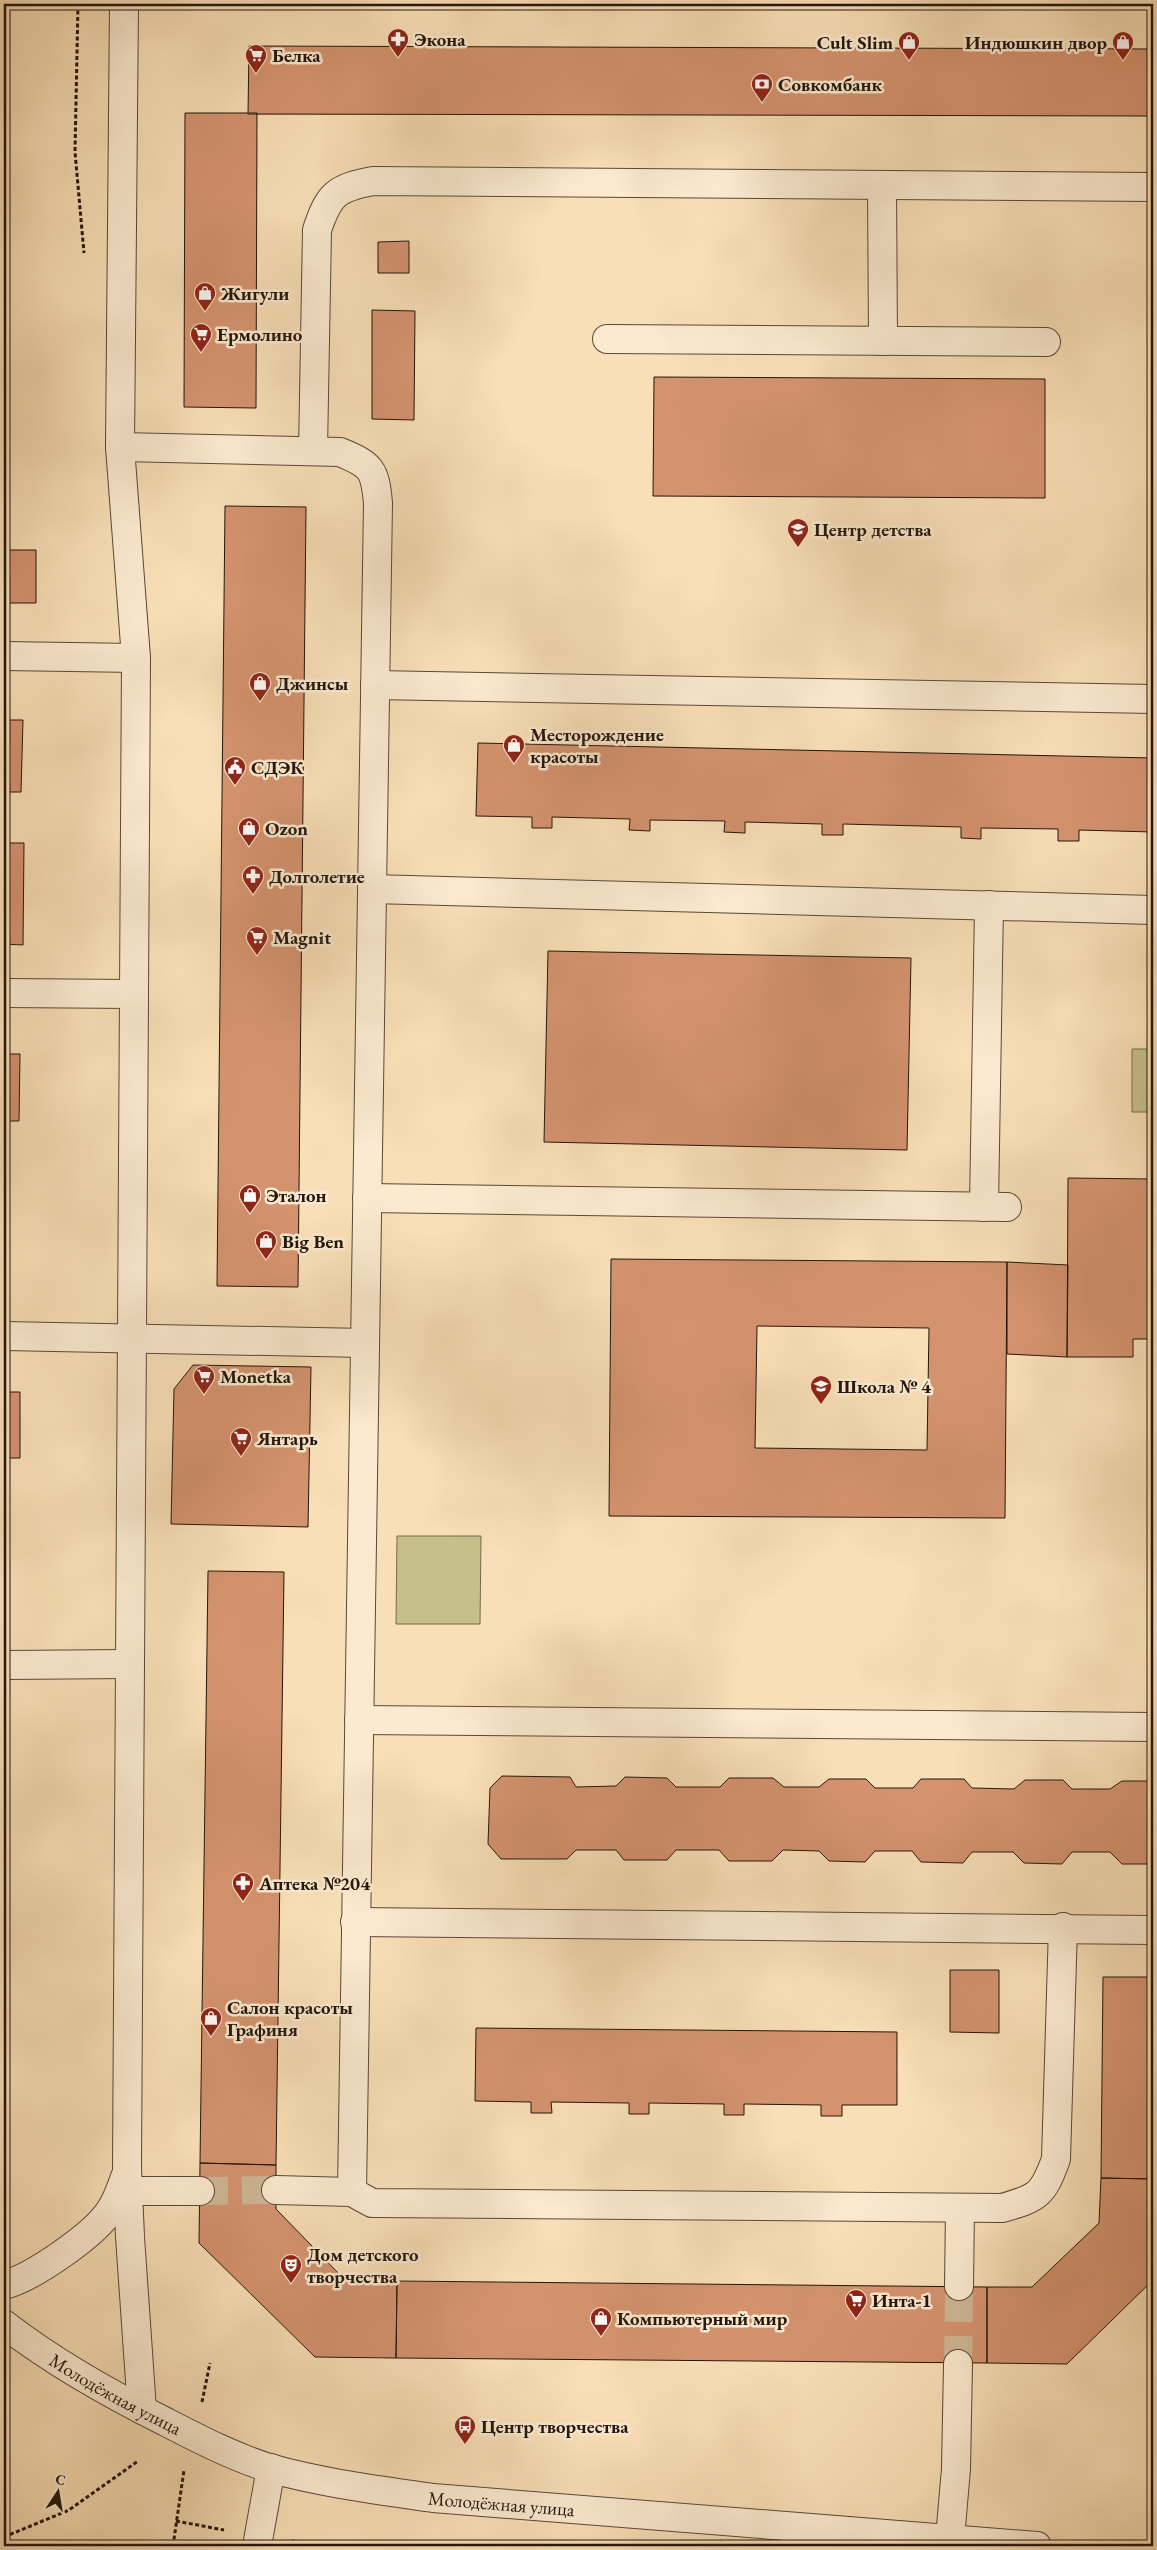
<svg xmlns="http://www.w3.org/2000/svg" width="1157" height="2550" font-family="'EB Garamond',serif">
  <rect width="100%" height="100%" fill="#f9dfb7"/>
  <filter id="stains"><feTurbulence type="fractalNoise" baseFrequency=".004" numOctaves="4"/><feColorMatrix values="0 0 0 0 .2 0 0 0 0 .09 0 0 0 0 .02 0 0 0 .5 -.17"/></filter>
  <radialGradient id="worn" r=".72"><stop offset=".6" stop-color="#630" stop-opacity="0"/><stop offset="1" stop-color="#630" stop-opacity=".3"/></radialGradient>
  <path fill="#c5c089" stroke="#746a4b" d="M 1132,1049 L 1153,1049 L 1153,1112 L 1132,1112 Z
    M 397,1536 L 481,1536 L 480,1624 L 396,1624 Z"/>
  <path fill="#d4936f" stroke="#24150d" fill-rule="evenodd" d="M 249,46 L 1153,49 L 1153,116 L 248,114 Z
    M 185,113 L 257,113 L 256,408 L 184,407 Z
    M 409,241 L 409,273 L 378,273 L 378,242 Z
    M 372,310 L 415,311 L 414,420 L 372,419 Z
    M 654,377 L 1045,379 L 1045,498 L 653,496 Z
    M 225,506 L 306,507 L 298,1287 L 217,1286 Z
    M 4,550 L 36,550 L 36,603 L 4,603 Z
    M 4,720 L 23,720 L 21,792 L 4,792 Z
    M 478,743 L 1153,758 L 1153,832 L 1079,830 L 1079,841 L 1058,841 L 1058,829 L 981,828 L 981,839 L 961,838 L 961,827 L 843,824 L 843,835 L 822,835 L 822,824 L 745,822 L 745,833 L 724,832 L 725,821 L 650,820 L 650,831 L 629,830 L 630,819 L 552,817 L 552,828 L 532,828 L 532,817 L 476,816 Z
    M 4,843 L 24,843 L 23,945 L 4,944 Z
    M 548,951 L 911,958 L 907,1150 L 544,1142 Z
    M 4,1054 L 20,1054 L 19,1121 L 4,1121 Z
    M 1068,1178 L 1153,1179 L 1153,1339 L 1133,1339 L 1133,1357 L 1067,1357 Z
    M 611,1259 L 1007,1262 L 1005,1518 L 609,1516 ZM 757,1326 L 929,1328 L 927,1450 L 755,1448 Z
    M 1007,1262 L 1068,1265 L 1067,1357 L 1007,1354 Z
    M 193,1365 L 311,1367 L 308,1527 L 171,1524 L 174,1389 Z
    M 4,1392 L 20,1392 L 20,1458 L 4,1458 Z
    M 208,1571 L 284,1572 L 276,2165 L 200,2163 Z
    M 502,1776 L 570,1777 L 576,1787 L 616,1786 L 625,1777 L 667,1778 L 676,1787 L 720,1787 L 729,1778 L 773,1778 L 784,1787 L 819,1787 L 829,1779 L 866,1779 L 875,1788 L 913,1788 L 921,1779 L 964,1779 L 972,1788 L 1014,1789 L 1025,1780 L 1063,1780 L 1072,1789 L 1110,1789 L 1122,1781 L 1153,1781 L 1153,1864 L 1122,1864 L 1110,1852 L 1072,1852 L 1062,1864 L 1024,1863 L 1013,1852 L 972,1852 L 963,1863 L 921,1862 L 912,1851 L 875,1851 L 865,1862 L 829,1861 L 819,1851 L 783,1850 L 772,1861 L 729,1861 L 719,1850 L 676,1850 L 667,1860 L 624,1860 L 616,1850 L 576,1850 L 567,1859 L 501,1859 L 488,1844 L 490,1788 Z
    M 950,1970 L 999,1970 L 999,2033 L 950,2032 Z
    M 1103,1977 L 1153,1977 L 1153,2179 L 1101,2178 Z
    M 476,2028 L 897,2032 L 897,2105 L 842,2105 L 842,2116 L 821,2116 L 821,2105 L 744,2104 L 744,2115 L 724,2115 L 724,2104 L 649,2103 L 649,2114 L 629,2114 L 629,2103 L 551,2102 L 552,2113 L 531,2113 L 531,2102 L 475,2101 Z
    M 200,2163 L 276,2165 L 276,2209 L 345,2280 L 397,2281 L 396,2358 L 315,2357 L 199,2243 Z
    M 1101,2178 L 1153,2179 L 1153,2280 L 1067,2364 L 987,2363 L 987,2287 L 1032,2287 L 1099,2223 Z
    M 397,2281 L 987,2287 L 987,2363 L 396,2358 Z"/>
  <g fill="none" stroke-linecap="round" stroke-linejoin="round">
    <path stroke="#ceb795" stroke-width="28" stroke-dasharray="28 14" stroke-linecap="butt" d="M 200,2191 L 276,2190
      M 958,2364 L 959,2286"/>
    <g stroke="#594838" stroke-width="30">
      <g id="minor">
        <path d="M 124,4 L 120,447 L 136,658 L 127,2168 L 130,2237 L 142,2410"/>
        <path d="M 882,186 L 883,341"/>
        <path d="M 607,339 L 1046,342"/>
        <path d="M 120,447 L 340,452 C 372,465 375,470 378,503 L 352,2192 L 372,2203 L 1002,2208 C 1038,2198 1043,2195 1056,2159 L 1063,1927"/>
        <path d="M 313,451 L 317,230 C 329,194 336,188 373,181 L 1153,187"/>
        <path d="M 4,656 L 136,658"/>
        <path d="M 375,685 L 1153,699"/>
        <path d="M 372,889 L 1153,910"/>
        <path d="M 4,993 L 133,994"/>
        <path d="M 367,1198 L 1007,1207"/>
        <path d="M 984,1207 L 989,905"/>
        <path d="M 4,1336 L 365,1343"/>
        <path d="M 4,1665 L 129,1664"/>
        <path d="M 359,1720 L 1153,1727"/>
        <path d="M 355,1922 L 1153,1930"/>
        <path d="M 276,2190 L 352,2192"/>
        <path d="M 128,2191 L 200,2191"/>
        <path d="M 4,2285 C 32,2278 96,2234 111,2209 C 117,2200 121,2188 125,2177"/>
        <path d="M 959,2286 L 960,2208"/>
        <path id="s1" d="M 4,2324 C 53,2362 106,2392 162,2420 C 197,2438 231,2456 269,2468 C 322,2483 378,2490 433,2498 L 1037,2546"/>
        <path d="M 950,2538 L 956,2469 L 958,2364"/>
        <path d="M 257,2546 L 271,2468"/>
      </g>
    </g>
    <path stroke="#24150d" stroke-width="3" stroke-dasharray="4 2.5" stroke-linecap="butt" d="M 78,4 L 75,152 L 84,253
      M 202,2402 L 210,2363
      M 176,2521 L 224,2530
      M 4,2537 L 69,2510 L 138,2461
      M 292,2541 L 329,2546
      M 173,2546 L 184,2470"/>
    <use href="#minor" stroke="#fbead0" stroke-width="28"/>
  </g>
  <defs>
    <g id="pharmacy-pin" transform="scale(1.125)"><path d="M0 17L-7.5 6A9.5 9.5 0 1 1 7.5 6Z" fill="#8f2418" stroke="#fbead0"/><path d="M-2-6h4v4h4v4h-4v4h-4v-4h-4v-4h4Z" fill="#fff"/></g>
    <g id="shop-pin" transform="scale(1.125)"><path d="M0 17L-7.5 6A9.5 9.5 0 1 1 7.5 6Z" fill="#8f2418" stroke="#fbead0"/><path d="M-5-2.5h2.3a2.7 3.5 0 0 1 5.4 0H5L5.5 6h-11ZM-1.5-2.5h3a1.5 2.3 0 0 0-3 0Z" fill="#fff"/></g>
    <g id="supermarket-pin" transform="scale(1.125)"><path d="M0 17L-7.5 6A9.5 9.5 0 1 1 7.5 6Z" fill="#8f2418" stroke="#fbead0"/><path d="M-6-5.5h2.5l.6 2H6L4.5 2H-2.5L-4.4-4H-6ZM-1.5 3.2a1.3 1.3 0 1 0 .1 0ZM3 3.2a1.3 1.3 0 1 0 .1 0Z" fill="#fff"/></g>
    <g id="bank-pin" transform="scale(1.125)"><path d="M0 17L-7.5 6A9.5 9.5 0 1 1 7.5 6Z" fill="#8f2418" stroke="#fbead0"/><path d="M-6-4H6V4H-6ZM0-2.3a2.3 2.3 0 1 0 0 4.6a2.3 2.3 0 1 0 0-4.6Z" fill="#fff"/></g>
    <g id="school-pin" transform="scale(1.125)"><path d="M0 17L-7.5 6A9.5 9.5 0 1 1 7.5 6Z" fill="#8f2418" stroke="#fbead0"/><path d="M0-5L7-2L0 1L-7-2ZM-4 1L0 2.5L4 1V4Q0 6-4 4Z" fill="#fff"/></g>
    <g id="civic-pin" transform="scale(1.125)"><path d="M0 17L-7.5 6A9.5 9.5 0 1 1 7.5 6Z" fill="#8f2418" stroke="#fbead0"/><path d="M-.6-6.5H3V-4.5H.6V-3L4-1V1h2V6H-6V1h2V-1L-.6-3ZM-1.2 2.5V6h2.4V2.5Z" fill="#fff"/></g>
    <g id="theatre-pin" transform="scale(1.125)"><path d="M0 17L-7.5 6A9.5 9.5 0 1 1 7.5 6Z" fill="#8f2418" stroke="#fbead0"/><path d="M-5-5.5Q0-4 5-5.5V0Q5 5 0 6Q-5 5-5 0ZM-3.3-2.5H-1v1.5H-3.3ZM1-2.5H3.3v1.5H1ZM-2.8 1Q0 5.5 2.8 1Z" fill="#fff"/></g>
    <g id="bus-pin" transform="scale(1.125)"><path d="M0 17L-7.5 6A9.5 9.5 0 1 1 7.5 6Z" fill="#8f2418" stroke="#fbead0"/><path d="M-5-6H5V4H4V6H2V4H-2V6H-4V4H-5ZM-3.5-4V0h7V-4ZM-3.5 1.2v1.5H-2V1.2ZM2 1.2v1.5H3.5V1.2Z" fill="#fff"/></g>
  </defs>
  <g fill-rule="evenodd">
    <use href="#pharmacy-pin" x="398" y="39"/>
    <use href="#shop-pin" x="909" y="42"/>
    <use href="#shop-pin" x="1123" y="42"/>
    <use href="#supermarket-pin" x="256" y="55"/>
    <use href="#bank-pin" x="762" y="84"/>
    <use href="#shop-pin" x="205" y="293"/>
    <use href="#supermarket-pin" x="201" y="334"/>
    <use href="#school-pin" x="798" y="529"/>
    <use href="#shop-pin" x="260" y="683"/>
    <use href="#shop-pin" x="514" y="745"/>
    <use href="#civic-pin" x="235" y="767"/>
    <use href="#shop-pin" x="249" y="828"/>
    <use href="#pharmacy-pin" x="253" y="876"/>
    <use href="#supermarket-pin" x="257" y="937"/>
    <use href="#shop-pin" x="250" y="1195"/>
    <use href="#shop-pin" x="266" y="1241"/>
    <use href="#supermarket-pin" x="204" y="1376"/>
    <use href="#school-pin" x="821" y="1386"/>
    <use href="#supermarket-pin" x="241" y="1438"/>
    <use href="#pharmacy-pin" x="243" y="1883"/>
    <use href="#shop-pin" x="211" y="2018"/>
    <use href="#theatre-pin" x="291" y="2265"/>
    <use href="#supermarket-pin" x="856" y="2300"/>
    <use href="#shop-pin" x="601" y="2318"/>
    <use href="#bus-pin" x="465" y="2426"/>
  </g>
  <g text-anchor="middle" stroke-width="5" stroke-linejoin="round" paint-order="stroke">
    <g font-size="19" font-weight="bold" fill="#24150d" stroke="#fbead0" text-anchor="start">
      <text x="414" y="46">Экона</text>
      <text x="893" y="49" text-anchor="end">Cult Slim</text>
      <text x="1107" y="49" text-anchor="end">Индюшкин двор</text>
      <text x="272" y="62">Белка</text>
      <text x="778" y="91">Совкомбанк</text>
      <text x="221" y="300">Жигули</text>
      <text x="217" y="341">Ермолино</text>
      <text x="814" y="536">Центр детства</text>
      <text x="276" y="690">Джинсы</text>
      <text x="530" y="741">Месторождение<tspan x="530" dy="22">красоты</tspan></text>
      <text x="251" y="774">СДЭК</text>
      <text x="265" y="835">Ozon</text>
      <text x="269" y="883">Долголетие</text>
      <text x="273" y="944">Magnit</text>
      <text x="266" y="1202">Эталон</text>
      <text x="282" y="1248">Big Ben</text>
      <text x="220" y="1383">Monetka</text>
      <text x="837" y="1393">Школа № 4</text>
      <text x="257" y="1445">Янтарь</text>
      <text x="259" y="1890">Аптека №204</text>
      <text x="227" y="2014">Салон красоты<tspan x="227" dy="22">Графиня</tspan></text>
      <text x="307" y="2261">Дом детского<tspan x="307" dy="22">творчества</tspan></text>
      <text x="872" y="2307">Инта-1</text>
      <text x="617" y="2325">Компьютерный мир</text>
      <text x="481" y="2433">Центр творчества</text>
    </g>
    <g font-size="19" fill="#24150d" stroke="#fbead0">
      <text dy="7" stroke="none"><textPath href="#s1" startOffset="132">Молодёжная улица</textPath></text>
      <text dy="7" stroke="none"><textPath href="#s1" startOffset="538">Молодёжная улица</textPath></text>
    </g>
  </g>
  <rect width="1157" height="2550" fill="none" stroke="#f9dfb7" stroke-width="20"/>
  <rect x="5" y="5" width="1147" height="2540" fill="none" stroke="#24150d" stroke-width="2.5"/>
  <rect x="10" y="10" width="1137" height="2530" fill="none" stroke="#24150d"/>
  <g transform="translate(58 2492) rotate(12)" stroke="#fbead0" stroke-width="4" paint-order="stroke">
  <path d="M0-4L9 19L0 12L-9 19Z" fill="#24150d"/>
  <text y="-8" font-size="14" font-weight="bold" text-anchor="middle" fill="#24150d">С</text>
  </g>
  <rect width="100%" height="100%" filter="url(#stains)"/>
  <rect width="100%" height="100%" fill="url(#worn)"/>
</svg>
